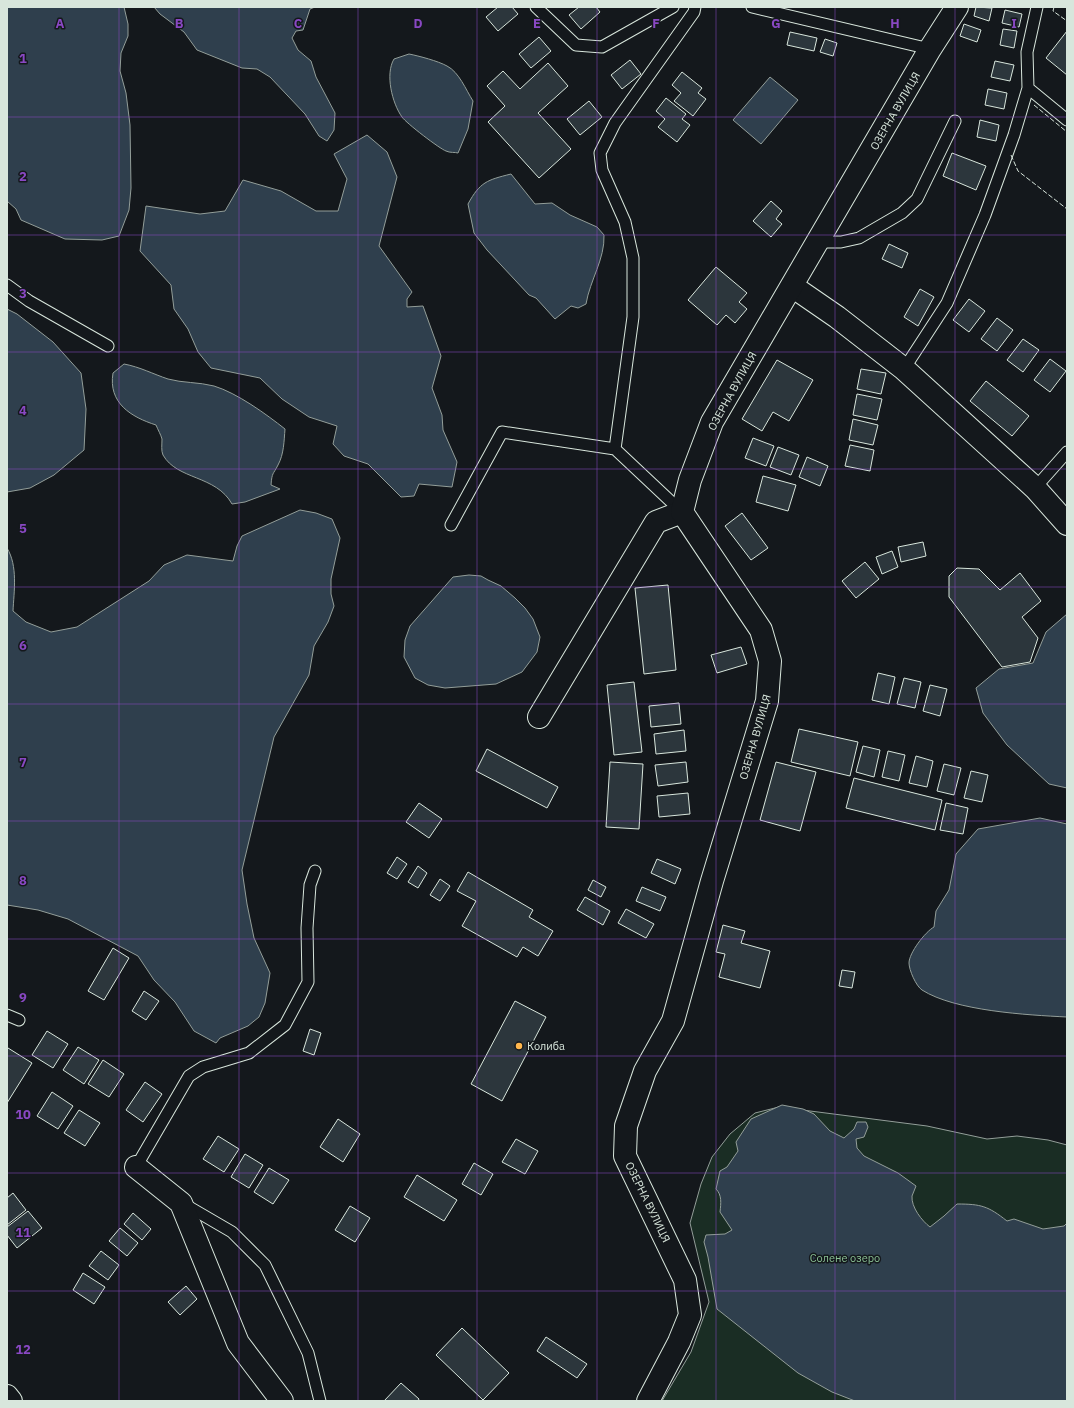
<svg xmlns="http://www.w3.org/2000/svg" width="1074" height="1408" font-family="'IBM Plex Sans',sans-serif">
  <rect width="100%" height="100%" fill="#14181c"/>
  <path fill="#1a2d24" stroke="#939e99" d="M 779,1107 L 927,1126 L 987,1139 L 1017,1136 L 1048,1140 L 1067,1145 L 1067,1401 L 662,1401 L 691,1352 L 709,1302 L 690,1223 L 701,1184 L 712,1157 L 730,1134 L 755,1113 Z"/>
  <path fill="#2f3f4d" stroke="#939e99" d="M 7,7 L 124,7 L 128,24 L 128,36 L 121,53 L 120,71 L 126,93 L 130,125 L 131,188 L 129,210 L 119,236 L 102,240 L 65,239 L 21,220 L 16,209 L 7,201 Z
    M 154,7 L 315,7 L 310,9 L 303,30 L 296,31 L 292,38 L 298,50 L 311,61 L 316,77 L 335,113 L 334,130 L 327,141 L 319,136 L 305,114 L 270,77 L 257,69 L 242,68 L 197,50 L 184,32 L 160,14 Z
    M 409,54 C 419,56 438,61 447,66 C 459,72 466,90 473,101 L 468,129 L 458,153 C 455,152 450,153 446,151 C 440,149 406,123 402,117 C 392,103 385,74 394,59 Z
    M 770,77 L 798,100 L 761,144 L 733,120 Z
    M 367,135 L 387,152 L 397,177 L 379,246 L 412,292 L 407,299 L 407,307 L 423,306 L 441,356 L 432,388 L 442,415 L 443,430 L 457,462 L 452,487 L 419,484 L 414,496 L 401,497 L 368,464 L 344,456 L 333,444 L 337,426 L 309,417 L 282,399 L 260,378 L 211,368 L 198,352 L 188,329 L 174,309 L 171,285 L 140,251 L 146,206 L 200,214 L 225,211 L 243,180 L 281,191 L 316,211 L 338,211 L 347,179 L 334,154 Z
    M 511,174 L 535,204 L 552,203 L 570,215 L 597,227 L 604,235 C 605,259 590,280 586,304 L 578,308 L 571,306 L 555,319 L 536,298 L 529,295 L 487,250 L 474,233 L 468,204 C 480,182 487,180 511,174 Z
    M 7,309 L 17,314 L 53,342 L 81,373 L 86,409 L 84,450 L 54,475 L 30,488 L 7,492 Z
    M 124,364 C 140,367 153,374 168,379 C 182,383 199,382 214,386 C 237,393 266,414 285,429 C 284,441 284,454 278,465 C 273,475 272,472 271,485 L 280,489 L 245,502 L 232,504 C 216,475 177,480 163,455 C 161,451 162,444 162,439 C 161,435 158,430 156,425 C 131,417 108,403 113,373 Z
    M 300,510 L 316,513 L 332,519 L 340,538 L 331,579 L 331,594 L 334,606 L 328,622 L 314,646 L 309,675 L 274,737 L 242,870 L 247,904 L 254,938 L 270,973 L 265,1003 L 259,1017 L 248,1026 L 220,1038 L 216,1043 L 194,1031 L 175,1002 L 154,980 L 138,956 L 68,919 L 38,910 L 7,905 L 7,548 C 18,566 14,591 13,611 L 26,622 L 51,632 L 77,627 L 149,581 L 164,565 L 187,555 L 233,561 L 237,546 L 242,536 Z
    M 469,575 L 481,576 L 488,580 L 501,586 L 515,598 L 525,608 L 533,619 L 540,637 L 537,652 L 522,672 L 496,684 L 445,688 L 428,685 L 415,678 L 404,657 L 405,640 L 410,626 L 453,577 Z
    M 1067,614 L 1067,788 L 1049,784 L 1007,745 L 983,713 L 976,688 L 999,669 L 1033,663 L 1046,632 Z
    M 1040,818 L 1067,824 L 1067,1017 C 1027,1015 955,1011 922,990 C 916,986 909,970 909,963 C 909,953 925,932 934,927 L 936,911 L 949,890 L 956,854 L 978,829 Z
    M 782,1105 L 803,1109 L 814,1114 L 830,1131 L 844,1138 L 854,1129 L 857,1122 L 866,1122 L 868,1127 L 864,1137 L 856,1139 L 857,1148 L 864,1156 L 898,1173 L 916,1186 C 915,1189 913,1193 912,1196 C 911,1207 922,1221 930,1227 L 944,1216 L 957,1204 C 981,1204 988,1206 1007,1221 L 1014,1219 L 1043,1229 L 1064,1226 L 1067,1223 L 1067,1401 L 855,1401 L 832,1392 L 798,1373 L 717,1309 L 708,1257 L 704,1242 L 706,1235 L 725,1234 L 732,1230 L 720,1212 C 721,1203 722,1195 716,1189 L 720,1171 L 727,1167 L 738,1151 L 736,1142 L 751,1119 Z"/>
  <path fill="#2c363c" stroke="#d8e6dc" d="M 498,7 L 512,7 L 518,14 L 498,31 L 486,17 Z
    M 579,7 L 596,7 L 600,12 L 581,29 L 569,15 Z
    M 976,7 L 992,8 L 989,21 L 974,16 Z
    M 1005,10 L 1022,14 L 1019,27 L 1002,23 Z
    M 964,24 L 981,30 L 977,42 L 960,36 Z
    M 1003,29 L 1017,31 L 1014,48 L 1000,45 Z
    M 1067,31 L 1067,75 L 1046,58 Z
    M 790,32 L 817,38 L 814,51 L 787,45 Z
    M 539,37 L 551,51 L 531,68 L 519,54 Z
    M 825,39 L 837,43 L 833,56 L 820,52 Z
    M 630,60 L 641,74 L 622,89 L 611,75 Z
    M 995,61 L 1014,65 L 1010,81 L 991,77 Z
    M 548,63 L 568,86 L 538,113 L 571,149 L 539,178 L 488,122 L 505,106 L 487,86 L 503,71 L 520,89 Z
    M 682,72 L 702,88 L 698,93 L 706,99 L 693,116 L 674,101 L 681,93 L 672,85 Z
    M 988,89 L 1007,93 L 1004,109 L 985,105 Z
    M 666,98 L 686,114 L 682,119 L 690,125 L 677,142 L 658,127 L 665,119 L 656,111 Z
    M 589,101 L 602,117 L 580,135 L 567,119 Z
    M 980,120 L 999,125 L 996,141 L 977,137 Z
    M 952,153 L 986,166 L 976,190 L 943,176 Z
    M 771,201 L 782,211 L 776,219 L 782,224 L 771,237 L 753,221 Z
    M 889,244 L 908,253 L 902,268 L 882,259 Z
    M 716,267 L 747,293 L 739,302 L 747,309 L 735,323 L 726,315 L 717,325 L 688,300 Z
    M 920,289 L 934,297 L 918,326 L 904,317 Z
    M 969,299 L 985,311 L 969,332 L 953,320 Z
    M 997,318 L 1013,330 L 997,351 L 981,339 Z
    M 1023,339 L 1039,350 L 1023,372 L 1007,360 Z
    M 1050,359 L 1066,371 L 1050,392 L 1034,380 Z
    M 777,360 L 813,380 L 789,421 L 773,412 L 762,431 L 742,419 Z
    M 861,369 L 886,373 L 881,394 L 857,389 Z
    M 986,381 L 1029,416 L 1012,436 L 970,401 Z
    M 857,394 L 882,399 L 877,420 L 853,415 Z
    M 853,419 L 878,425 L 873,445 L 849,440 Z
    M 753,438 L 774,446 L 766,466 L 745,458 Z
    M 850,445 L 874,450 L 870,471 L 845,466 Z
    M 778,447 L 799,455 L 791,475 L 770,467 Z
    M 807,457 L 828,466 L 820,486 L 799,477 Z
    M 763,476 L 796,485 L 788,511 L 756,502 Z
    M 742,513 L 768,548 L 751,560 L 725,526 Z
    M 923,542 L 926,556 L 901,562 L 898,547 Z
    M 892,551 L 898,567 L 882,574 L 876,557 Z
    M 865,562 L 879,579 L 856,598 L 842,581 Z
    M 957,568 L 979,569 L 1000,590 L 1020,573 L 1041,601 L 1022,617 L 1038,638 L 1030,662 L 1002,667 L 949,597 L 949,576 Z
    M 668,585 L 676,670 L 644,674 L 635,588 Z
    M 741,647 L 747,664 L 717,673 L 711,655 Z
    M 878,673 L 895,677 L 889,704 L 872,700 Z
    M 904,678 L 921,682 L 915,708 L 897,704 Z
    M 634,682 L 642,752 L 614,755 L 607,685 Z
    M 930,685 L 947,689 L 940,716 L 923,711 Z
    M 679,703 L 681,724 L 651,727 L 649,706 Z
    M 799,729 L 858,742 L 850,776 L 791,762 Z
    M 684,730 L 686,751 L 656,754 L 654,734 Z
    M 863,746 L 880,750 L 874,777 L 856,772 Z
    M 487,749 L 558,787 L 547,808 L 476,771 Z
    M 888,751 L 905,755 L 899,781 L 882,777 Z
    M 916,756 L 933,761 L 927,787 L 909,783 Z
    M 610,762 L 643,764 L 639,829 L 606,827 Z
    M 686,762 L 688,782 L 658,786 L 655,765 Z
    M 776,762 L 816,772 L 800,831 L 760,820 Z
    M 944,764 L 961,768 L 954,795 L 937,791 Z
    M 971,771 L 988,775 L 982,802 L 964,798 Z
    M 854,778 L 942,800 L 935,830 L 846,808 Z
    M 688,793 L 690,814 L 659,817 L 657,796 Z
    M 419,803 L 442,819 L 429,838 L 406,822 Z
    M 946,803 L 968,808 L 963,834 L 940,830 Z
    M 397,857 L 407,864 L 397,879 L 387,873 Z
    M 657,859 L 681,869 L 675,884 L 651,873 Z
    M 418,866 L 427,873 L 418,888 L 408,882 Z
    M 468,872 L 533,910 L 529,917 L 553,931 L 538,956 L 523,947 L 517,957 L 462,926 L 476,901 L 457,891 Z
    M 440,879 L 450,886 L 440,901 L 430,895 Z
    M 593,880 L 606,887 L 601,897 L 588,890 Z
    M 642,887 L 666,897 L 660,911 L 636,901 Z
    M 585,897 L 610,911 L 603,925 L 577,910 Z
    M 626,909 L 654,924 L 646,938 L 618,923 Z
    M 723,925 L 745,931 L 741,943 L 770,951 L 760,988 L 719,977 L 725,954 L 716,952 Z
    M 113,948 L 129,958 L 104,1000 L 88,991 Z
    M 842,970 L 855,972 L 852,988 L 839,986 Z
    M 144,991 L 159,1001 L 146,1020 L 132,1011 Z
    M 515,1001 L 546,1017 L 502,1101 L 471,1084 Z
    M 310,1029 L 321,1033 L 314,1055 L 303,1051 Z
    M 47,1031 L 68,1044 L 53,1068 L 32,1055 Z
    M 78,1047 L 99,1060 L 84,1084 L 63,1070 Z
    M 8,1048 L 32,1063 L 7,1103 L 7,1050 Z
    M 103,1060 L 124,1074 L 109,1097 L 88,1084 Z
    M 145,1082 L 162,1094 L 143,1122 L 126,1110 Z
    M 52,1092 L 73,1106 L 58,1129 L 37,1116 Z
    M 79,1110 L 100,1123 L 85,1146 L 64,1133 Z
    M 338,1119 L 360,1134 L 343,1162 L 320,1147 Z
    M 218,1136 L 239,1149 L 224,1172 L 203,1159 Z
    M 516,1139 L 538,1151 L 525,1174 L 502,1162 Z
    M 245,1154 L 263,1165 L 249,1188 L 231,1177 Z
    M 474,1163 L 493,1174 L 481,1195 L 462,1184 Z
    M 269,1168 L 289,1180 L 273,1204 L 254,1192 Z
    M 417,1175 L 457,1200 L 444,1221 L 404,1197 Z
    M 13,1193 L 26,1210 L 7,1225 L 7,1198 Z
    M 350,1206 L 370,1218 L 355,1242 L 335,1230 Z
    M 28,1211 L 42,1228 L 17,1248 L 7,1235 L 7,1227 Z
    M 133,1213 L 151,1229 L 142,1240 L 124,1224 Z
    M 120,1228 L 138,1243 L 127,1256 L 109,1241 Z
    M 101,1251 L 119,1265 L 108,1280 L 89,1266 Z
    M 83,1273 L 105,1287 L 94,1304 L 73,1290 Z
    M 186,1286 L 197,1299 L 180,1315 L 168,1302 Z
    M 462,1328 L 509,1373 L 483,1400 L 436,1355 Z
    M 546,1337 L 587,1364 L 577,1378 L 537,1351 Z
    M 401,1383 L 419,1399 L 418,1401 L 384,1401 Z"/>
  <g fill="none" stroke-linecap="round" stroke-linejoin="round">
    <g stroke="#d8e6dc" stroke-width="13">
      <path id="service" d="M 536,7 L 576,45 L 602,47 L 673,7
        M 752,7 L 930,49
        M 1037,7 L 1027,52 L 1028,88 L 1067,120
        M 818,242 L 841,242 L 859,238 L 902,213 L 917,199 L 955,121
        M 7,285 L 29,301 L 108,346
        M 904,369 L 947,303 L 985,215 L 1014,135 L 1028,88
        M 615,449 L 633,317 L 633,258 L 625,222 L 602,170 L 600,153 L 615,123 L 694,12 L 695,7
        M 1035,488 L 1067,452
        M 451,525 L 502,432 L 615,449 L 682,512
        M 7,1015 L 19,1020
        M 136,1167 L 189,1076 L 203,1067 L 249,1053 L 285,1025 L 308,982 L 307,928 L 310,885 L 315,871
        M 184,1204 L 232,1232 L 265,1265 L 308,1353 L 320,1401"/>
    </g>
    <g stroke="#d8e6dc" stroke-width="24">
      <path id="minor" d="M 792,286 L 837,317 L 904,369 L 1035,488 L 1067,524
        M 539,717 L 656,522 L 682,512
        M 136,1167 L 181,1203 L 238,1343 L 282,1401"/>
    </g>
    <g stroke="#d8e6dc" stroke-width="24">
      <path id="tertiary" d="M 7,1396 L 11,1401
        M 648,1401 L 679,1342 L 690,1315 L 685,1280 L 625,1156 L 626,1126 L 645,1071 L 673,1021 L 712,881 L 767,701 L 770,661 L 761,630 L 682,512 L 690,480 L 712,422 L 930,49 L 957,7"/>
    </g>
    <use href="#service" stroke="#14181c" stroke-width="11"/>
    <use href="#minor" stroke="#14181c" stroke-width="22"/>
    <use href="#tertiary" stroke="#14181c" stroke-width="22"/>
    <path stroke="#d8e6dc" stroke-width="1" stroke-dasharray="5 2" stroke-linecap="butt" d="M 1054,7 L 1053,11 L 1067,21
      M 1034,105 L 1067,132
      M 1011,155 L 1018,171 L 1067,209"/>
  </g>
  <path fill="none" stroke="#8948c3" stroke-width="1" stroke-opacity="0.55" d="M 119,7 L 119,1401M 239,7 L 239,1401M 358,7 L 358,1401M 477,7 L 477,1401M 597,7 L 597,1401M 716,7 L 716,1401M 835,7 L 835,1401M 955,7 L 955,1401M 7,117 L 1067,117M 7,235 L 1067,235M 7,352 L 1067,352M 7,469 L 1067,469M 7,587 L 1067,587M 7,704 L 1067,704M 7,821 L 1067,821M 7,939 L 1067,939M 7,1056 L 1067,1056M 7,1173 L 1067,1173M 7,1291 L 1067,1291"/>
  <circle fill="#ffb74d" stroke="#14181c" stroke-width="1.5" cx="519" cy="1046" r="4"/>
  <g text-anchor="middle" stroke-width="3" stroke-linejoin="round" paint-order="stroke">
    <g font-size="11" fill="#d8e6dc" stroke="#14181c">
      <text transform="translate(895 111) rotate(-60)" y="4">ОЗЕРНА ВУЛИЦЯ</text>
      <text transform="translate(732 391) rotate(-61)" y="4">ОЗЕРНА ВУЛИЦЯ</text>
      <text transform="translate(755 737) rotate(-74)" y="4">ОЗЕРНА ВУЛИЦЯ</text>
      <text transform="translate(648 1202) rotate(64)" y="4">ОЗЕРНА ВУЛИЦЯ</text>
    </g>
    <g font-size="11" fill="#d8e6dc" stroke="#14181c" text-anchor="start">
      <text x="527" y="1050">Колиба</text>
    </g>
    <g font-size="11" fill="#8ac095" stroke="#14181c">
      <text x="845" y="1262">Солене озеро</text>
    </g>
  </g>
  <g font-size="13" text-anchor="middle" font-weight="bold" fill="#8948c3" stroke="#14181c" stroke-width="3" stroke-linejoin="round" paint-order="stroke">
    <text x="60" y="28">A</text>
    <text x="179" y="28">B</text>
    <text x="298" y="28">C</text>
    <text x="418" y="28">D</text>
    <text x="537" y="28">E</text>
    <text x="656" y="28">F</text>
    <text x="776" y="28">G</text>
    <text x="895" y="28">H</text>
    <text x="1014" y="28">I</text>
    <text x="23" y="63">1</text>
    <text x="23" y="181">2</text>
    <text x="23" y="298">3</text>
    <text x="23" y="415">4</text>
    <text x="23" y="533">5</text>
    <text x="23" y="650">6</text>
    <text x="23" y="767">7</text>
    <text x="23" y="885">8</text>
    <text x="23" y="1002">9</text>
    <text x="23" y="1119">10</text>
    <text x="23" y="1237">11</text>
    <text x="23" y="1354">12</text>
  </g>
  <rect width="1074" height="1408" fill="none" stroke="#d8e6dc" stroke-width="16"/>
</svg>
